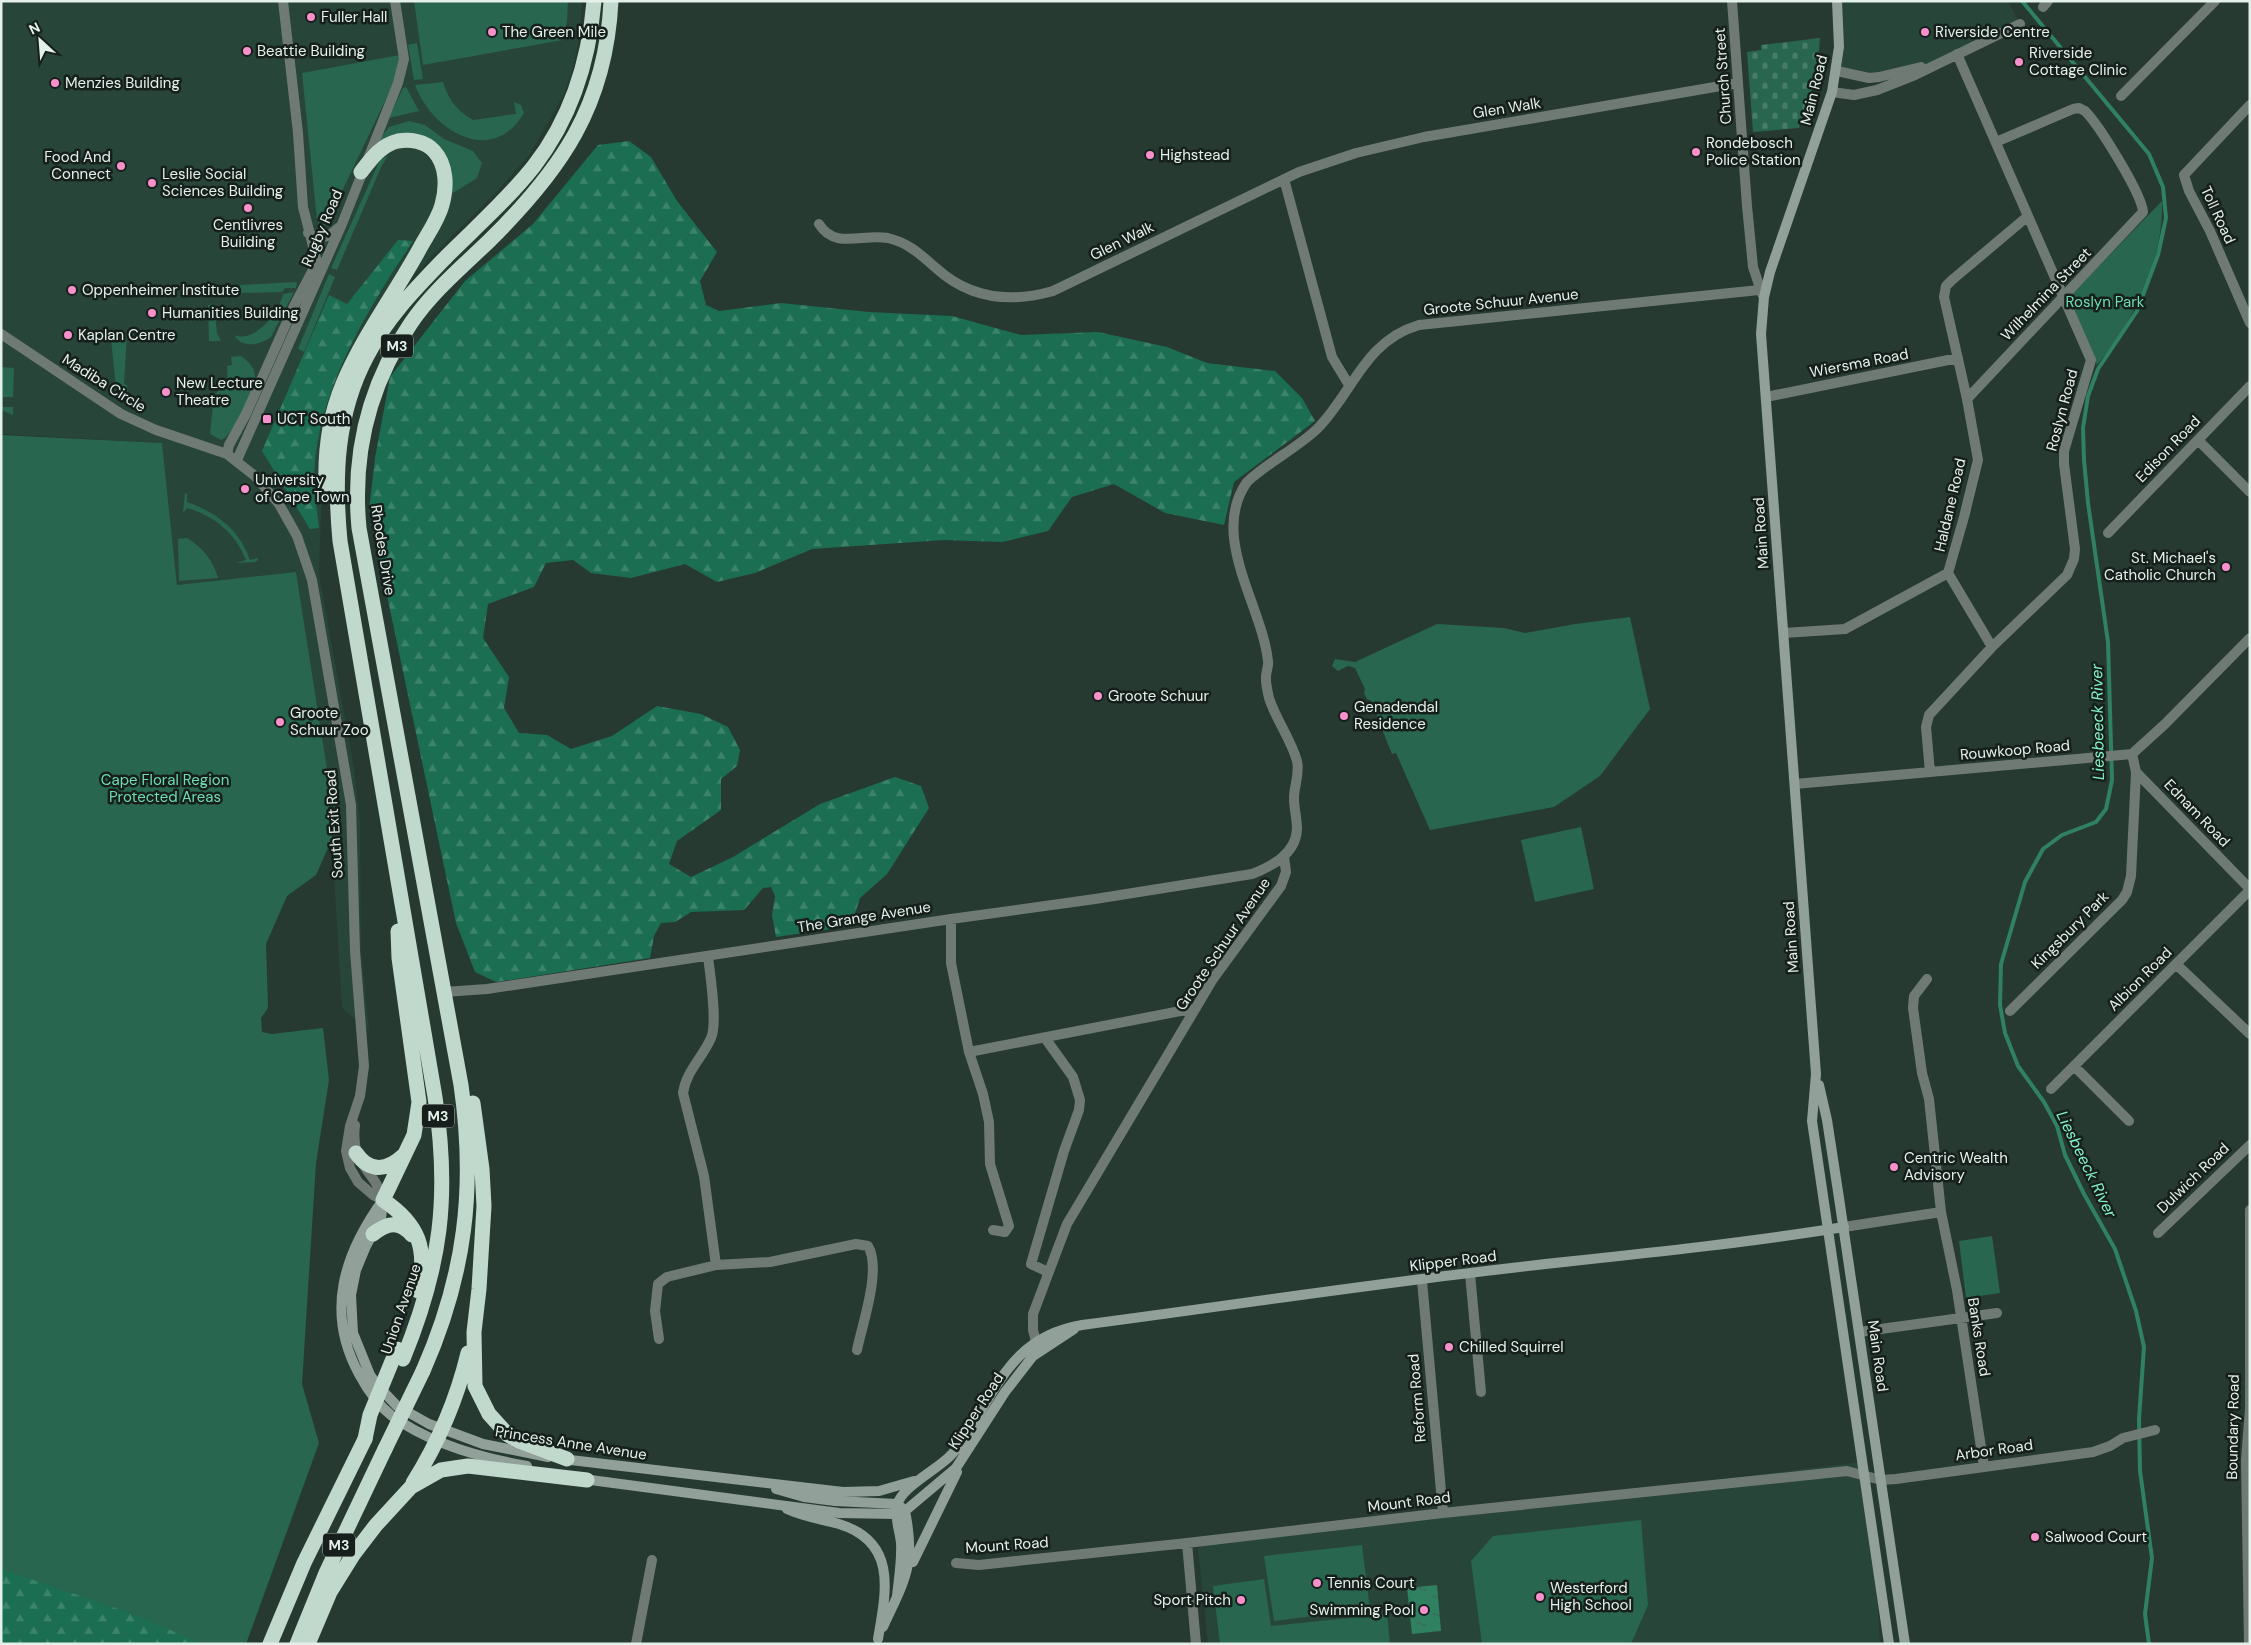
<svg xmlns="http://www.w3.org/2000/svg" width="2251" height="1645" font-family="'DM Sans',sans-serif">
  <defs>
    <pattern id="forest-firs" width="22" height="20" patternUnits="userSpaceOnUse" patternTransform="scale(1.25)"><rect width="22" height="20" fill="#1b6e52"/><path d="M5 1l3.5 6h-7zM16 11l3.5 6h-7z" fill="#3c836b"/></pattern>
    <pattern id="cemetery-stones" width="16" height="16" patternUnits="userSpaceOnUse" patternTransform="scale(1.25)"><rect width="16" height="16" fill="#28664f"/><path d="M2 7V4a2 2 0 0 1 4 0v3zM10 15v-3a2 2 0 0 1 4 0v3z" fill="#477c68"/></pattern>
    <pattern id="water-ripples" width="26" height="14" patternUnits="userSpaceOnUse" patternTransform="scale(1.25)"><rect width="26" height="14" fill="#308062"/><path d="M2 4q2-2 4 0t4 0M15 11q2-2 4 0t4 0" fill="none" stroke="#396755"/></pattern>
  </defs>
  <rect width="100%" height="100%" fill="#263a31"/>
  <path fill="#284539" d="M 1,1 L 582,1 L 580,33 L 573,67 L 564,94 L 549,121 L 530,154 L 500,188 L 413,275 L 383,297 L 323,452 L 319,574 L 354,768 L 360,822 L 361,950 L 369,1031 L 342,1008 L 328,775 L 296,572 L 177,585 L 162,443 L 1,434 Z
    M 1837,1 L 2008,1 L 2020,24 L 1939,62 L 1889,76 L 1837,71 Z
    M 1860,1462 L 1866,1463 L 1869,1467 L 1880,1644 L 1208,1644 L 1198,1549 L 1202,1544 Z"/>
  <path fill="#28664f" d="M 414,1 L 568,1 L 567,21 L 563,40 L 423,65 Z
    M 417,43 L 423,79 L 414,80 L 408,45 Z
    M 400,55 L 395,80 L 326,225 L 320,227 L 317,220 L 302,73 Z
    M 443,82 C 449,100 456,110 473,120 L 516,114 L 514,102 L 521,105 L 524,113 C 492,167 432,131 415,85 Z
    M 406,87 L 419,111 L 389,118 L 403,88 Z
    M 409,121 L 425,125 L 444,139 L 473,151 L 482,163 L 477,178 L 453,193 L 451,191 L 438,150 L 383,142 L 379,140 L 389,127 Z
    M 388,156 L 382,165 L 337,270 L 331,268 L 380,160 Z
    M 2162,201 C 2164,260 2135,320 2097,365 L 2069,297 Z
    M 329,274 L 335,277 L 304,352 L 298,349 Z
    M 297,282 L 296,288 L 285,288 L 282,292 L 240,293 L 240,285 Z
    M 294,292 L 271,337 C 260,345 242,349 234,335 C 255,344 279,312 283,294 Z
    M 214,304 L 217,333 L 221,341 L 209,341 L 208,305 Z
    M 114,334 L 127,334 L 124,384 L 127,385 L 128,395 L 124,395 L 119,387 L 116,387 L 111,339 L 114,339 Z
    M 241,356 C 249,362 256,368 255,379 C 255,391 232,437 221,440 L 210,434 L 214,395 L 223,386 L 228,387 L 227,366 L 232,365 L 231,357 Z
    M 1,367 L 14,368 L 13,397 L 3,397 L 3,407 L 13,407 L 13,415 L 1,410 Z
    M 1,435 L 162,443 L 177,585 L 296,572 L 328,775 L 332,839 L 316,875 L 287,896 L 266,944 L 268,1008 L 261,1018 L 262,1032 L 272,1034 L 323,1028 L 329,1080 L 316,1163 L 302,1384 L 319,1443 L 246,1644 L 1,1644 Z
    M 185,493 L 187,494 L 187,502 C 217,513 239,529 250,560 L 258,558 L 258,560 L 255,562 L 236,563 L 246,560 C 235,533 215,516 187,508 L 183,513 Z
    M 187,538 C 203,548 213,560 218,578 L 179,581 L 178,539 Z
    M 1630,617 L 1650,709 L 1600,776 L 1554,807 L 1430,830 L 1396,753 L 1392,754 C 1384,736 1379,718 1371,701 L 1367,699 L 1364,693 L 1365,689 L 1355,668 L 1348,666 L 1338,671 L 1332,666 L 1335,659 L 1355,662 L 1437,624 L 1504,628 L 1525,633 L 1575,624 Z
    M 1581,827 L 1594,889 L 1535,902 L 1521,840 Z
    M 1992,1236 L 2000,1293 L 1966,1298 L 1959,1241 Z
    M 1641,1520 L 1648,1605 L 1631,1644 L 1482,1644 L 1471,1561 L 1493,1536 Z
    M 1362,1545 L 1370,1609 L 1274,1621 L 1264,1556 Z
    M 1264,1579 L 1271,1626 L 1387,1614 L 1390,1644 L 1220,1644 L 1213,1586 Z"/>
  <path fill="url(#forest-firs)" d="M 629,141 L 651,157 L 677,201 L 717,252 L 700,281 L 706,305 L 719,311 L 781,303 L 869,312 L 952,316 L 1021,335 L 1098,332 L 1167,347 L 1207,363 L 1275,371 L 1302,398 L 1315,421 L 1234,482 L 1224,525 L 1165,513 L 1114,484 L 1072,497 L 1048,531 L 1002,542 L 944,540 L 812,549 L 755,573 L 717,582 L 685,564 L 631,578 L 591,573 L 573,560 L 546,563 L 534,587 L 488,604 L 483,638 L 509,677 L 504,708 L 519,733 L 547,735 L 571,749 L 612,736 L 657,706 L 701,714 L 728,727 L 740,750 L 737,766 L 721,779 L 721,810 L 677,841 L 669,864 L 691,877 L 733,857 L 820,804 L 895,777 L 921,786 L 929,808 L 887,874 L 860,898 L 851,926 L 776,937 L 772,915 L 775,896 L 771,887 L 763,888 L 744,910 L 691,912 L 675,922 L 661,923 L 654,936 L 650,958 L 496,982 L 475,972 L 456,923 L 369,510 L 375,458 L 390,377 L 465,281 L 533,224 L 598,145 Z
    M 398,240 L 413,241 C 367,310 318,389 314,475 C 314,492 317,511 319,528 L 310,529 L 262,451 L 329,295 L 347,304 Z
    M 1,1569 L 133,1614 L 203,1644 L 1,1644 Z"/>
  <path fill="url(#cemetery-stones)" d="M 1820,38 L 1817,75 L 1799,128 L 1753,132 L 1747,52 L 1761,50 L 1761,45 Z"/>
  <path fill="url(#water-ripples)" d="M 1437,1585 L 1441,1631 L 1412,1634 L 1407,1588 Z"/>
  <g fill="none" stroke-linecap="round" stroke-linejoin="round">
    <path stroke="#308062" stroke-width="4" d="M 2022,1 L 2149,154 L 2163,187 L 2166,218 L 2158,255 L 2137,311 L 2098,369 L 2088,396 L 2083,428 L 2084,460 L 2088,503 L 2108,642 L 2112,780 L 2106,809 L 2096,822 L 2062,835 L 2043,849 L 2025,882 L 2001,964 L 2000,1005 L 2005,1033 L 2018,1066 L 2044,1102 L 2057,1126 L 2065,1155 L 2084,1194 L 2115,1249 L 2136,1311 L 2144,1347 L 2139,1419 L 2140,1471 L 2152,1558 L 2145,1614 L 2149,1644"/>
    <path stroke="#707a75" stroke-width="10" d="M 1732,1 L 1747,206 L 1753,267 L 1762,294
      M 2043,7 L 2048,1
      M 1837,71 L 1869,78 L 1879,77 L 1921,67
      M 1832,92 L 1854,95 L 1877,90 L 1915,75 L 2020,24
      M 2121,96 L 2215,1
      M 2250,105 L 2184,175 L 2189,191 L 2210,231 L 2250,323
      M 1284,179 L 1332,357 L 1349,385
      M 819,224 C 835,250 863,233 888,238 C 909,243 921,255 936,268 C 970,299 1011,303 1053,291 L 1299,172 L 1356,153 L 1424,137 L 1738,83
      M 308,233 C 320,240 328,238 338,228
      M 1,334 L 121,414 L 156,430 L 227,454 L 255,476 L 279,504 L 297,536 L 312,580 L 351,805 L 355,951 L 364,1066 L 360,1096 L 350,1126 L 346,1151 L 350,1168 L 358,1182 L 373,1195 L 383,1200
      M 1766,397 L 1958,358
      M 1967,399 L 2143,212 C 2142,194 2099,125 2085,111 L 2079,108 L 2073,109 L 1996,142
      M 2198,440 L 2250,492
      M 227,454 L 229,445 L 246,414 L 294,306 L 317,262 L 303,207 L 298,133 L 283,1
      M 237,460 L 342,224 L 398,83 L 404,59 L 395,1
      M 2108,533 L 2250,386
      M 1948,573 L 1992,647
      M 1784,633 L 1845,629 L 1948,573 L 1964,517 L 1978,460 L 1967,399 L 1944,297 L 1946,286 L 1952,280 L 2028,216
      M 2132,754 L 2136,772 L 2250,889
      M 1930,772 L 1926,727 L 1929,715 L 1992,647 L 2067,575 L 2074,559 L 2075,549 L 2064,464 L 2064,451 L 2091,360 L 1957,54
      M 1795,784 L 2132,754 L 2165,724 L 2250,638
      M 951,919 L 951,963 L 969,1052 L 983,1094 L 989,1122 L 990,1164 L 1009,1226 L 1005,1232 L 993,1230
      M 2176,964 L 2250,1034
      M 1927,979 L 1914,996 L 1913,1008 L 1922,1073 L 1929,1099 L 1941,1212 L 1957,1290 L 1984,1467
      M 444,992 L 487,989 L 951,919 L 1095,899 L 1252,874 C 1272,866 1296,854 1297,829 C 1297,818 1294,809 1294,798 C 1294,786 1300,774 1297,761 C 1291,739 1276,720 1269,698 C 1268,693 1266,685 1266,680 C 1265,673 1269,667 1268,661 C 1262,605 1209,536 1247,482 C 1268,462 1296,449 1317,429 C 1353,393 1364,341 1419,325 L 1759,290
      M 2010,1011 L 2122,900 L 2127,892 L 2131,876 L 2136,772
      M 1045,1038 L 1073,1077 L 1080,1100 L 1079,1110 L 1064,1151 L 1031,1264 L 1048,1272
      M 969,1052 L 1196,1008
      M 2074,1066 L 2129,1121
      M 2051,1089 L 2250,890
      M 355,1125 C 350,1167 374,1167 383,1200
      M 1844,1227 L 1941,1212
      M 2158,1233 L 2250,1145
      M 716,1265 L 770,1262 L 856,1244 L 868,1246 C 882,1269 862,1325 857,1350
      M 1470,1274 L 1481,1392
      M 1422,1281 L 1443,1513
      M 1859,1332 L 1997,1313
      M 659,1339 L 655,1311 L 658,1284 L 667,1277 L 716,1265 L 704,1176 L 683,1093 C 686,1071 703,1057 711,1038 C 718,1023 710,975 708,956
      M 1038,1349 L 1033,1330 L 1033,1314 L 1067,1224 L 1213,979 L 1281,886 L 1286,872 L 1284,856
      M 1187,1543 L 1196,1644
      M 956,1563 L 979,1565 L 1187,1543 L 1443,1513 L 1847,1471 L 1881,1480 L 1896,1479 L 2093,1452 L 2110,1446 L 2123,1438 L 2155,1430
      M 636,1644 L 652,1560
      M 2249,1644 L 2246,1460 L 2250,1409 L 2250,1210"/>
    <path stroke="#91a099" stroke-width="10" d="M 1837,1 L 1839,47 L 1832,92 L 1770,272 L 1764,297 L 1761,334 L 1816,1074 L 1812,1121 L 1889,1644
      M 1819,1085 L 1827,1120 L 1839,1198 L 1905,1644
      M 383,1200 C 344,1254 325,1312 359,1374 C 367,1389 378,1405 392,1416 C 429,1443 482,1458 527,1466
      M 383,1201 L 381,1219 L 366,1246 L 356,1270 L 351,1295 L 353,1333 L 370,1375 L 379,1387 L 397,1406 L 429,1424 L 483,1444 L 548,1457
      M 562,1459 L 843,1492 L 879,1491 L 914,1481
      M 583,1479 L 839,1513 L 896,1514 L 905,1511 L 956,1468 L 1005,1392 L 1033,1356 L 1074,1329
      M 776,1489 L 804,1497 L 835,1501 L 897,1504 L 901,1507
      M 787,1509 C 804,1517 821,1519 839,1524 C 898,1542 886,1592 878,1639
      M 913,1562 L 957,1472
      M 897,1596 C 899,1578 902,1560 901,1543 C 900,1531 894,1517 897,1505 C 902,1486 939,1469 952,1454 C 962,1444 969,1431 976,1419 C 1004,1372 1023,1335 1082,1325 C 1242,1304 1403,1279 1564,1262 C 1658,1252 1751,1242 1844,1227
      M 883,1627 C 905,1579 916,1565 905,1511"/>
    <path stroke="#c1d9cd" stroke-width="15" d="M 326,484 C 325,451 330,415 343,384 C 363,336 395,294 420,248 C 427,235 438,220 442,205 C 447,187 447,165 434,151 C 425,141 410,139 398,141 C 381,145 371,159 361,172
      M 398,931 L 399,958 L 419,1102 L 414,1135 L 383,1200 C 419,1224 428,1249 418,1291
      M 473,1103 L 482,1169 L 484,1206 L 479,1289 L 474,1332 L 475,1386 L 489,1414 L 508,1435 L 519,1441 L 567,1459
      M 356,1153 C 370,1173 387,1171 404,1155
      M 373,1234 C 387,1223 399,1220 412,1235
      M 403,1359 C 441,1266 450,1197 435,1097 L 340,541 C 334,477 336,414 367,356 C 387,317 417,287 447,256 C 476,227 508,199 534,166 C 571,118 589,61 594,1
      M 423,1371 C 465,1276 476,1188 461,1085 L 359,528 C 352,453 368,386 411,323 C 432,292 462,267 489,241 C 561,170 606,106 611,1
      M 413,1483 C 438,1443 457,1399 468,1353
      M 270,1644 L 304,1563 L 365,1439
      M 297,1644 L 326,1573 L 385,1449
      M 308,1644 L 330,1592 L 353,1555 L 376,1525 L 411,1487 L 441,1470 L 468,1466 L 587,1480"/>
    <path stroke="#c1d9cd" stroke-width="15" d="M 365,1439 L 370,1415 L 397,1349
      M 385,1449 L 423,1371"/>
  </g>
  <g fill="#f890cb" stroke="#161f1b" stroke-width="2">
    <circle cx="311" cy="17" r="5"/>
    <circle cx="492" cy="32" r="5"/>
    <circle cx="1925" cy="32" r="5"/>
    <circle cx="247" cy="51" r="5"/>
    <circle cx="2019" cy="62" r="5"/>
    <circle cx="55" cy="83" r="5"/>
    <circle cx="1696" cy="152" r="5"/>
    <circle cx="1150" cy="155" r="5"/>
    <circle cx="121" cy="166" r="5"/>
    <circle cx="152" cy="183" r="5"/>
    <circle cx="248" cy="208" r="5"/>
    <circle cx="72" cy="290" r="5"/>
    <circle cx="152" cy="313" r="5"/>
    <circle cx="68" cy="335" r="5"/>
    <circle cx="166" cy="392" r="5"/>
    <rect x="262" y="414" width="10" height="10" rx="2.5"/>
    <circle cx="245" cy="489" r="5"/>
    <circle cx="2226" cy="567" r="5"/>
    <circle cx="1098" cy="696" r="5"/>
    <circle cx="1344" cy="716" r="5"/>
    <circle cx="280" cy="722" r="5"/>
    <circle cx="1894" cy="1167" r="5"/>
    <circle cx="1449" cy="1347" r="5"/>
    <circle cx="2035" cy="1537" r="5"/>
    <circle cx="1317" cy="1583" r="5"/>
    <circle cx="1540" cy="1597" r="5"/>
    <circle cx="1241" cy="1600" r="5"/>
    <circle cx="1424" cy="1610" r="5"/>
  </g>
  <g text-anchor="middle" stroke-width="5" stroke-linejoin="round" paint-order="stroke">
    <g fill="#161f1b" stroke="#a6b1ac" stroke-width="1">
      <rect x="381" y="334.5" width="32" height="23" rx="4"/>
      <rect x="422" y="1104.5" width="32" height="23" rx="4"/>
      <rect x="323" y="1533.5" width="32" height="23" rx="4"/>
    </g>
    <g font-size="14" font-weight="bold" fill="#e4f0ea">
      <text x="397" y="351">M3</text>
      <text x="438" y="1121">M3</text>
      <text x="339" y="1550">M3</text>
    </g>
    <g font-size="15" fill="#e4f0ea" stroke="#161f1b" text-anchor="start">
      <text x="321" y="22">Fuller Hall</text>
      <text x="502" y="37">The Green Mile</text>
      <text x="1935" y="37">Riverside Centre</text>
      <text x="257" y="56">Beattie Building</text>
      <text x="2029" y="58">Riverside<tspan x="2029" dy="17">Cottage Clinic</tspan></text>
      <text x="65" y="88">Menzies Building</text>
      <text x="1706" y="148">Rondebosch<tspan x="1706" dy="17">Police Station</tspan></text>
      <text x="1160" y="160">Highstead</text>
      <text x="111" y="162" text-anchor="end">Food And<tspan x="111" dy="17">Connect</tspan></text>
      <text x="162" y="179">Leslie Social<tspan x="162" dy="17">Sciences Building</tspan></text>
      <text x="248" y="230" text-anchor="middle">Centlivres<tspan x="248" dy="17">Building</tspan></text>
      <text x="82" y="295">Oppenheimer Institute</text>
      <text x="162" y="318">Humanities Building</text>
      <text x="78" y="340">Kaplan Centre</text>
      <text x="176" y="388">New Lecture<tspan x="176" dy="17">Theatre</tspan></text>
      <text x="277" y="424">UCT South</text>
      <text x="255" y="485">University<tspan x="255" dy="17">of Cape Town</tspan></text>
      <text x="2216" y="563" text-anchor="end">St. Michael's<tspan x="2216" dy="17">Catholic Church</tspan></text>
      <text x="1108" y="701">Groote Schuur</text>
      <text x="1354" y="712">Genadendal<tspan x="1354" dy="17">Residence</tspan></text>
      <text x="290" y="718">Groote<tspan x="290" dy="17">Schuur Zoo</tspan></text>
      <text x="1904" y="1163">Centric Wealth<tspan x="1904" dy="17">Advisory</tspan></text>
      <text x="1459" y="1352">Chilled Squirrel</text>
      <text x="2045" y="1542">Salwood Court</text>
      <text x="1327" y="1588">Tennis Court</text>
      <text x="1550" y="1593">Westerford<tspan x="1550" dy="17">High School</tspan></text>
      <text x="1231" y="1605" text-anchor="end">Sport Pitch</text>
      <text x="1414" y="1615" text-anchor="end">Swimming Pool</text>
    </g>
    <g font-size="15" fill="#e4f0ea" stroke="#161f1b">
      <text transform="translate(1723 76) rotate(-94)" y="5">Church Street</text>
      <text transform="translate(1814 90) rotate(-76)" y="5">Main Road</text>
      <text transform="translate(1507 108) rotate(-9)" y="5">Glen Walk</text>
      <text transform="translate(2218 215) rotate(65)" y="5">Toll Road</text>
      <text transform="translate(322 228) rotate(-67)" y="5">Rugby Road</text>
      <text transform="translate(1122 241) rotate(-26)" y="5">Glen Walk</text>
      <text transform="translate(2046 294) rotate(-46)" y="5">Wilhelmina Street</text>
      <text transform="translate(1501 302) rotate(-6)" y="5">Groote Schuur Avenue</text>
      <text transform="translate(1859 363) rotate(-11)" y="5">Wiersma Road</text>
      <text transform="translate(104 383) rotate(32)" y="5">Madiba Circle</text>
      <text transform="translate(2062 410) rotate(-75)" y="5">Roslyn Road</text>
      <text transform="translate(2168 449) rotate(-46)" y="5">Edison Road</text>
      <text transform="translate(1950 505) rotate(-77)" y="5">Haldane Road</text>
      <text transform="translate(1761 533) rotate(-94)" y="5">Main Road</text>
      <text transform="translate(383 550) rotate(81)" y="5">Rhodes Drive</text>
      <text transform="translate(2015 750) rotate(-5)" y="5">Rouwkoop Road</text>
      <text transform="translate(2197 813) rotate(46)" y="5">Ednam Road</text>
      <text transform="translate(334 824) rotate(-94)" y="5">South Exit Road</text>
      <text transform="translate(864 917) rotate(-9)" y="5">The Grange Avenue</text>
      <text transform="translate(2070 930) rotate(-45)" y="5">Kingsbury Park</text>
      <text transform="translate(1791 937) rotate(-94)" y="5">Main Road</text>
      <text transform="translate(1223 944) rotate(-56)" y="5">Groote Schuur Avenue</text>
      <text transform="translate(2140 979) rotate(-45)" y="5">Albion Road</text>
      <text transform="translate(2193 1178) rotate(-44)" y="5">Dulwich Road</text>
      <text transform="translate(1453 1261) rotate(-7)" y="5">Klipper Road</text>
      <text transform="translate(401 1309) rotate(-71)" y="5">Union Avenue</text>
      <text transform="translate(1979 1337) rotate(81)" y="5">Banks Road</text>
      <text transform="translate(1878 1356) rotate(82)" y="5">Main Road</text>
      <text transform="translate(1417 1398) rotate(-95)" y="5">Reform Road</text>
      <text transform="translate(976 1411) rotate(-57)" y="5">Klipper Road</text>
      <text transform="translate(2233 1427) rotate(-89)" y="5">Boundary Road</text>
      <text transform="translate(571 1443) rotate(9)" y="5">Princess Anne Avenue</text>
      <text transform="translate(1994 1450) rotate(-8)" y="5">Arbor Road</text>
      <text transform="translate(1409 1502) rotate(-7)" y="5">Mount Road</text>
      <text transform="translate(1007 1545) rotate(-4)" y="5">Mount Road</text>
    </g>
    <g font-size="15" fill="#6eddb1" stroke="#161f1b">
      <text x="2105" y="307">Roslyn Park</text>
      <text x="165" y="785">Cape Floral Region<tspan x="165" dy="17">Protected Areas</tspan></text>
    </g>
    <g font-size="16" font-style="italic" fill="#83f2c5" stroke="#161f1b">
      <text transform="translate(2097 722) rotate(-91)" y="6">Liesbeeck River</text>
      <text transform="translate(2087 1164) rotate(64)" y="6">Liesbeeck River</text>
    </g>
  </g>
  <rect width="2251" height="1645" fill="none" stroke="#e4f0ea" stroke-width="5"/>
  <g transform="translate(40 40) rotate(334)" stroke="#161f1b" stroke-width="4" paint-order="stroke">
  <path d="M0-4L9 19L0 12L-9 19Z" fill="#e4f0ea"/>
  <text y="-8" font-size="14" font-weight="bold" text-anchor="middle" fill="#e4f0ea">N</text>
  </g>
</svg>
